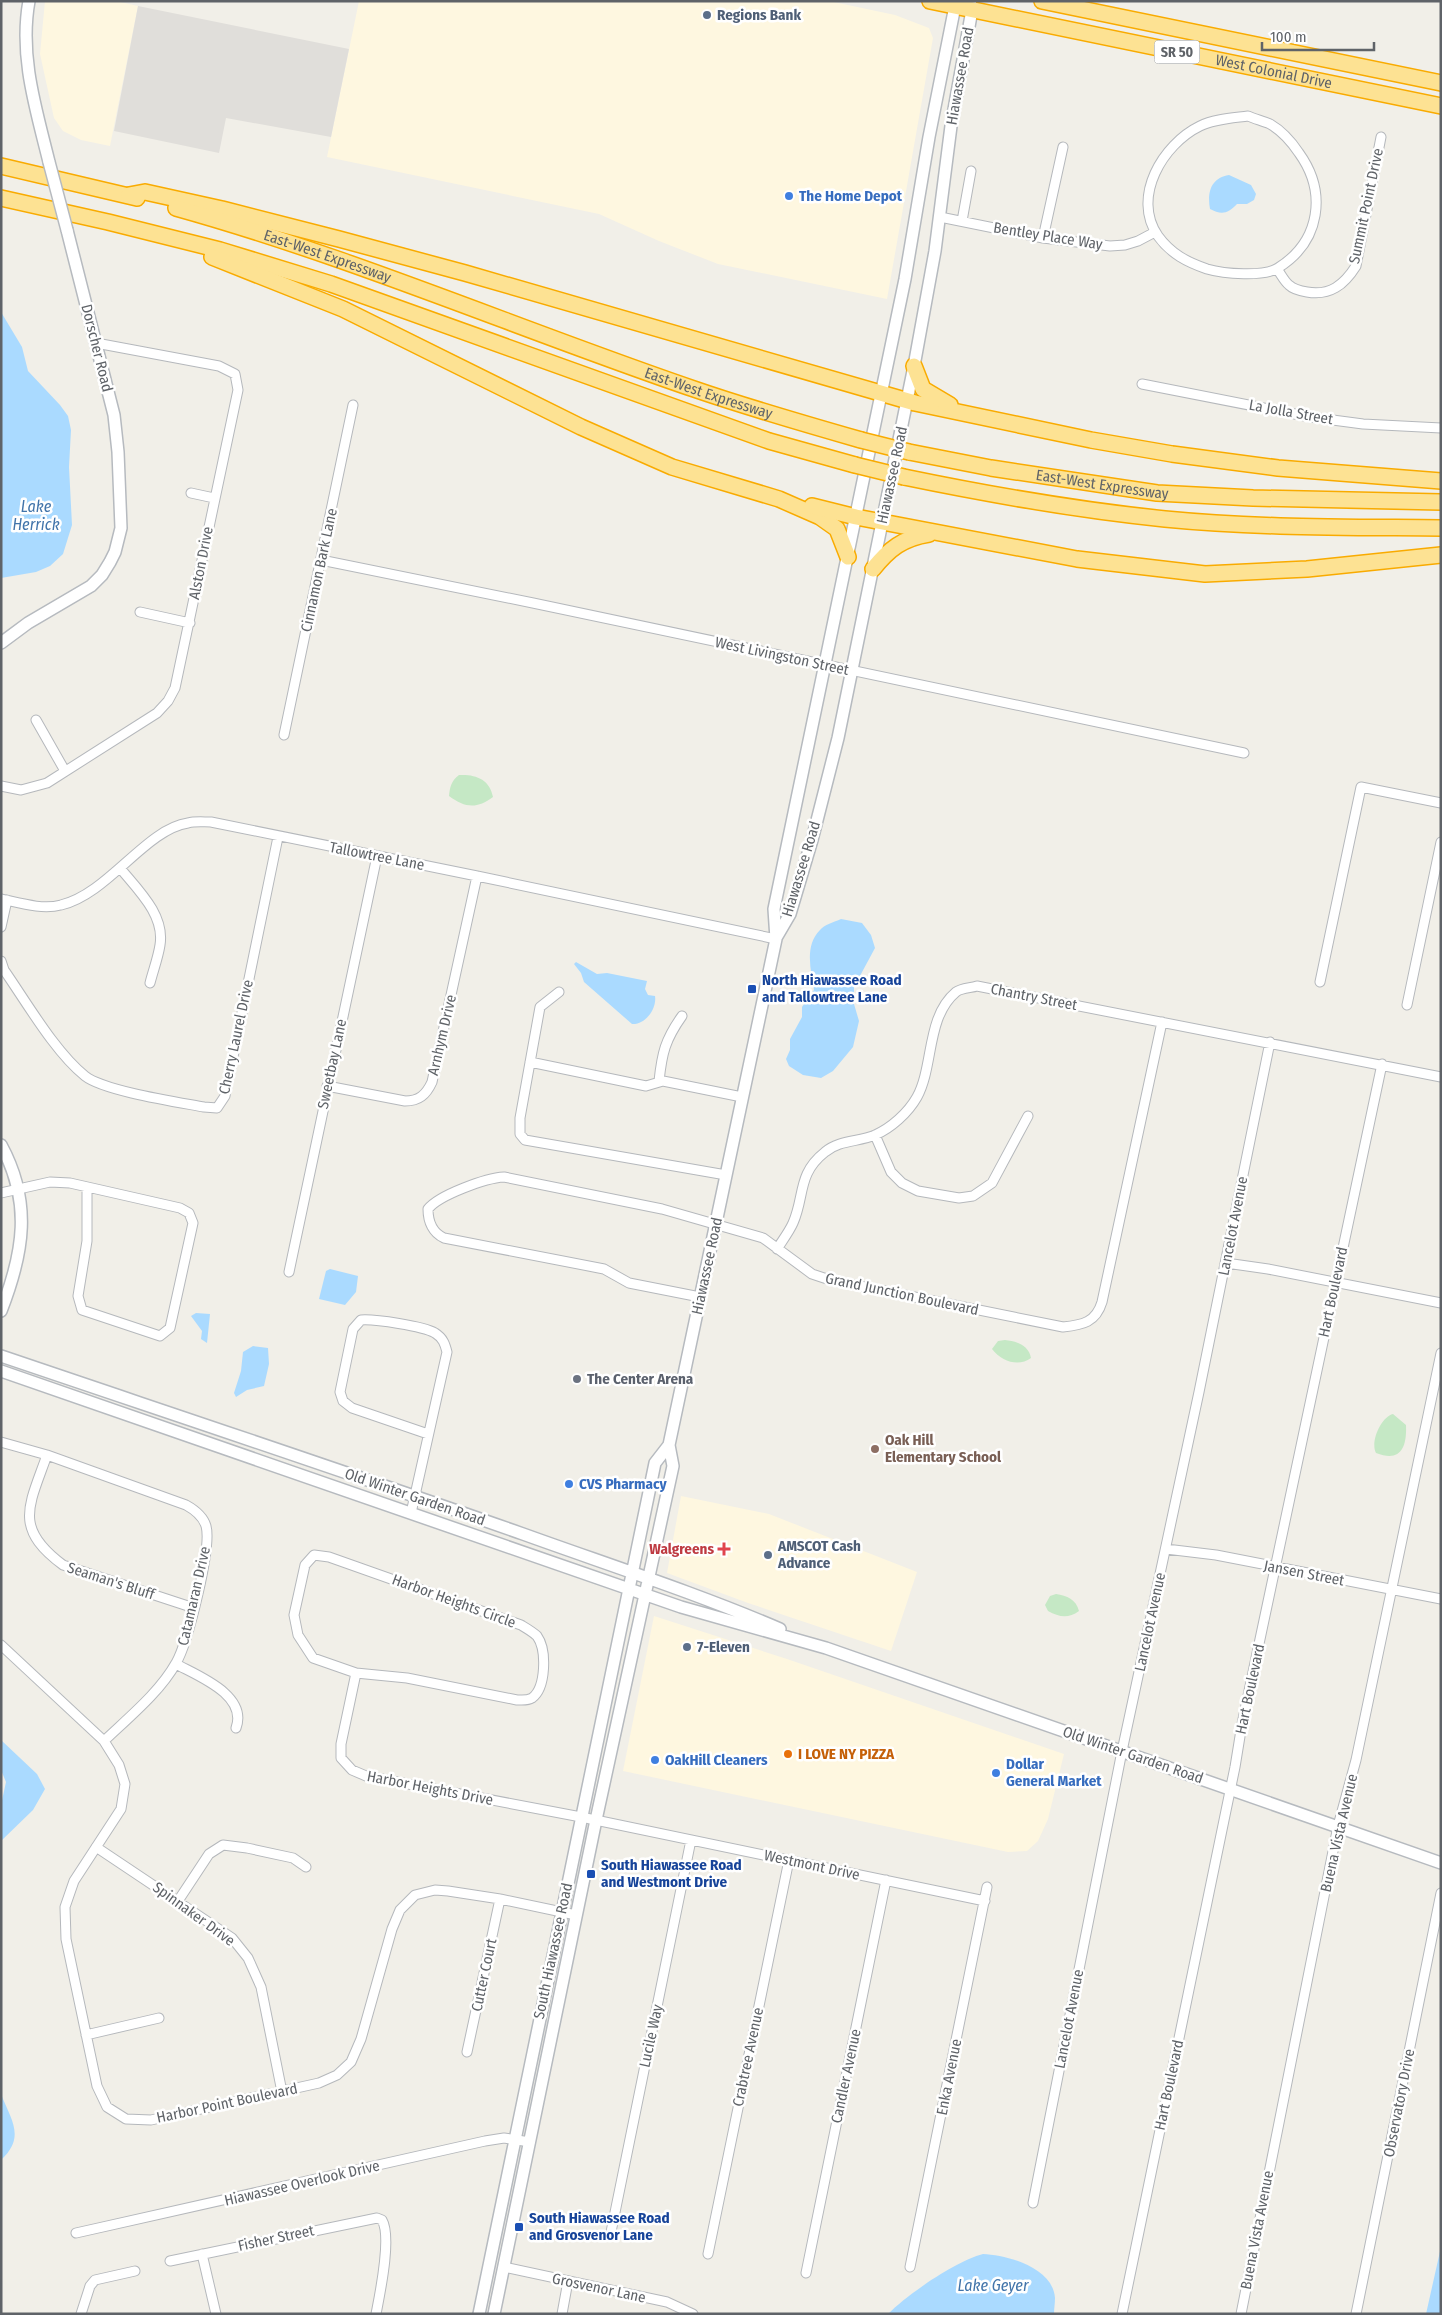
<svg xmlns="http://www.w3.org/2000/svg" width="1442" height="2315" font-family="'Fira Sans Condensed',sans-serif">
  <rect width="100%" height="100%" fill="#f1efe8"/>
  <path fill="#fef7e0" d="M 45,1 L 116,1 L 138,6 L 110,146 L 81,140 L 63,131 L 54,118 L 40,54 Z
    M 359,1 L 829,1 L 895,15 L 929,28 L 933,38 L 887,299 L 718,264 L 659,241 L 599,214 L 327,157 Z
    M 681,1496 L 769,1514 L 917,1572 L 891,1651 L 748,1603 L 667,1573 Z
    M 654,1616 L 787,1659 L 1064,1754 L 1048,1819 L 1038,1841 L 1027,1851 L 1008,1852 L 623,1771 Z"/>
  <path fill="#e0deda" d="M 138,6 L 349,49 L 331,137 L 226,118 L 219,153 L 114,131 Z"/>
  <path fill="#c5e8c5" d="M 459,775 C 475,774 490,779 493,797 C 477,809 465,808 449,796 C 450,787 451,781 459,775 Z
    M 1005,1340 C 1016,1341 1029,1345 1031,1358 C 1019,1367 1002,1362 992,1349 L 998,1341 Z
    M 1393,1414 L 1406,1425 C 1407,1447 1401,1463 1376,1453 C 1370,1442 1381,1417 1393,1414 Z
    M 1056,1594 C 1067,1596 1076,1599 1079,1611 C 1068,1619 1059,1617 1048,1611 L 1045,1605 L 1050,1596 Z"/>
  <path fill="#aadaff" d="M 1229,175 L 1251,185 L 1256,194 L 1254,200 L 1247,204 L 1237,204 C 1228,214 1221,215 1210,209 C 1207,192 1211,178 1229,175 Z
    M 1,312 L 22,347 L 28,371 L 60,405 L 68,416 L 71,430 L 69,467 L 72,525 L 63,554 L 50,566 L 36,572 L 1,578 Z
    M 841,919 L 862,923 L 871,935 L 875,948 L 854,987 L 854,1004 L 859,1021 L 853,1047 L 833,1071 L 821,1078 L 803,1075 L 789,1066 L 786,1059 L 790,1050 L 790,1039 L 802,1017 L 802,1007 L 814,990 C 811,970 804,946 820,930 C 824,925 834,922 841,919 Z
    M 576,962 L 597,974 L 607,973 L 647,981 L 645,989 L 648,995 L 655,996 C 657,1009 645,1025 632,1024 L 584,982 L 581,973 L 574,964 Z
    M 330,1269 L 358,1276 L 356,1292 L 345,1305 L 319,1299 L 326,1271 Z
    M 196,1313 L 210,1314 L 207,1343 L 201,1339 L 202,1331 L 191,1316 Z
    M 253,1346 L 268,1348 L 269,1364 L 264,1386 L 247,1390 L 236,1397 L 234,1393 L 241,1371 L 243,1352 Z
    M 1,1740 L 37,1774 L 45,1789 L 33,1810 L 1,1841 L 1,1805 L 6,1782 L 1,1770 Z
    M 1,2094 C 11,2120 26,2137 1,2160 Z
    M 1441,2247 L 1441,2314 L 1426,2314 Z
    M 983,2254 C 1008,2255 1053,2268 1055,2298 C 1055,2303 1054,2309 1054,2314 L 888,2314 C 908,2294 956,2261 983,2254 Z"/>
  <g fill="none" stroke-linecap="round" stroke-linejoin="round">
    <g stroke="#b5b8bc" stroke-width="11">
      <path id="street" d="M 1248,116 C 1255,119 1263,121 1270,124 C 1282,131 1291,141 1299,153 C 1327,192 1321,241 1278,268 C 1264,277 1224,274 1207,269 C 1187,262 1171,254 1158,236 C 1131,197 1163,144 1200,126 C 1214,119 1233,118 1248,116 Z
        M 940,217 L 1043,238 L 1110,246 L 1125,245 L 1138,241 L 1155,232
        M 962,221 L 971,171
        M 1043,238 L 1063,147
        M 1277,269 C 1281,274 1284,281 1289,285 C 1293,289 1301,291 1307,292 C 1330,296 1344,285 1356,266 L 1381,137
        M 1142,384 L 1310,417 L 1363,424 L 1441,428
        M 191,493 L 214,498
        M 321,560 L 533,603 L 1244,753
        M 140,612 L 190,623
        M 36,720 L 65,771
        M 284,735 L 353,405
        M 1,786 L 21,790 L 47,783 L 157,713 L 168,701 L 175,688 L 238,390 L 235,374 L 219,366 L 96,343
        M 120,868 C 138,890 165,915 160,945 C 158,958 153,971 150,983
        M 1,899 C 20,903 42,910 61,905 C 108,894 146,829 188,823 C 195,821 203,822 211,822 L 477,876 L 776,939
        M 1,927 L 7,900
        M 1,961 L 4,970 C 27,1003 55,1052 85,1076 C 104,1091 177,1102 204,1107 L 217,1108 L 225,1096 L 278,837
        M 1320,982 L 1361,787 L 1441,803
        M 559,992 L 540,1007 L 520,1118 L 520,1134 L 525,1140 L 726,1175
        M 1407,1005 L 1441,842
        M 530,1062 L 646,1086 L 663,1081 L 742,1097
        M 659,1081 C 662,1053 665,1040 682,1016
        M 327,1086 L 405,1101 C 419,1101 426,1095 432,1082 L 477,876
        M 875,1135 L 891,1172 L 902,1183 L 918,1191 L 959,1198 L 973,1196 L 992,1183 L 1028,1116
        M 1,1193 L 50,1182 L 70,1183 L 180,1208 L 189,1213 L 193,1223 L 170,1328 L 160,1336 L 82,1310 L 78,1296 L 87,1241 L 87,1187
        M 777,1249 C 782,1241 789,1232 793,1223 C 805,1196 797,1174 825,1152 C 839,1140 859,1142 875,1135 C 891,1128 908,1113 917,1097 C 934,1066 926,1017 956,992 C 961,988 971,988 977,986 L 1441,1077
        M 1226,1263 L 1268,1269 L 1441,1303
        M 289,1272 L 377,856
        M 700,1297 L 629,1283 L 604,1269 L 444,1238 C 433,1233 428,1222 428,1209 C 439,1195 486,1178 504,1177 L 662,1209 L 763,1238 L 812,1274 L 830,1280 L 1063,1327 C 1083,1325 1096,1322 1102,1302 L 1162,1022
        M 1,1442 L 47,1455 L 186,1505 C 195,1510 203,1516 206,1526 C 212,1547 188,1643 176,1663 C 160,1692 128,1718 104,1741
        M 47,1455 C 29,1506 13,1528 63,1565 L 194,1608
        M 411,1513 L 447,1352 C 445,1344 443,1338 435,1333 C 423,1326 375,1319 361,1320 L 353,1329 L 340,1392 L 343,1401 L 352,1408 L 428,1434
        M 1166,1549 L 1216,1555 L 1441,1599
        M 314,1555 L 329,1557 L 521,1625 C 526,1628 533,1632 537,1636 C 547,1650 546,1688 532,1698 C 527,1701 522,1700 517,1700 L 407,1678 L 356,1673 L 313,1658 L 298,1635 L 294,1615 L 305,1565 Z
        M 1,1645 L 104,1741 L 119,1765 L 125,1784 L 121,1809 L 74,1881 L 65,1907 L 66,1939 L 97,2086 L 107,2107 L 126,2119 L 151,2120 L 319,2083 L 337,2075 L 351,2062 L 361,2039 L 392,1929 L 400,1910 L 415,1895 L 435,1890 L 448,1891 L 500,1899 L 576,1915
        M 176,1664 C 198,1676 248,1695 236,1728
        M 356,1673 L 341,1744 L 341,1758 L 352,1770 L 366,1776 L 581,1817 L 985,1901
        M 96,1847 L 232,1938 L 248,1958 L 261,1987 L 282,2092
        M 178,1901 L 209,1854 L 223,1845 L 247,1848 L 293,1858 L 306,1867
        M 86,2035 L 159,2018
        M 467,2052 L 500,1899
        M 1033,2203 L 1122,1751 L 1199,1392 L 1270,1042
        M 611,2232 L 691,1840
        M 76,2233 L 485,2141 L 504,2138 L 530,2142
        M 202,2254 L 216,2314
        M 708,2254 L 789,1860
        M 170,2261 L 377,2218 L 382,2220 C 392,2237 380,2293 376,2314
        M 504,2267 L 667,2302 L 693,2314
        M 910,2267 L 987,1887
        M 806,2273 L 886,1880
        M 81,2314 L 90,2286 L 95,2280 L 135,2271
        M 562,2314 L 568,2281
        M 1122,2314 L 1235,1767 L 1242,1724 L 1382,1064
        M 1241,2314 L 1338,1826 L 1356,1760 L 1441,1353
        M 1356,2314 L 1441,1893"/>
    </g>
    <g stroke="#b6babf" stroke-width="14">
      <path id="secondary" d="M 29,1 C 19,56 36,109 49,162
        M 1,643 L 28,623 L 91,586 L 102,575 L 110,562 L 115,552 L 121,528 L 118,452 L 114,415 L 67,230
        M 776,938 L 790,914 L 812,840 L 838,738 L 914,366 L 935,251 L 951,126 L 972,10 L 970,1
        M 1,1145 C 32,1202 24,1252 1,1311
        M 1,1356 C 175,1415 350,1473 523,1534 C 609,1565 696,1593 780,1629
        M 1,1371 L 681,1607 L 826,1648 L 1441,1863
        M 479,2314 L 655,1463 L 669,1445
        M 494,2314 L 596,1820 L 673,1466 L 669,1445 L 776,939 L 774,909 L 905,279 L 929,137 L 955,6 L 958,1"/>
    </g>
    <g stroke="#f9ab00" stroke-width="18">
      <g id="highway">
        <path id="s1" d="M 930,1 L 1441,106"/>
        <path d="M 1042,1 L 1441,83"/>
        <path d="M 1,166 L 137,198"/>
        <path d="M 129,195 L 145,192 L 222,209 L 339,239 L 465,273 L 915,403 L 1091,440 L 1172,454 L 1278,468 L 1441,481"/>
        <path d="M 1,198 L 108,222 L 220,250 L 331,284 L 769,441 L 855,465"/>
        <path id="s2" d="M 176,208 C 352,257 521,330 694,389 C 749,408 805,424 861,440"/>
        <path d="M 212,257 L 343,309 L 581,427 L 672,467 L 779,499 L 820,517 L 837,529 L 848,557"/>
        <path d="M 914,366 L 923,389 L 950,405"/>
        <path id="s3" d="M 909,452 L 991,468 L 1157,493 L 1253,498 L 1441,502"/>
        <path d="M 904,477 C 991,495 1077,510 1165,519 C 1257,528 1349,527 1441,528"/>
        <path d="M 812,506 L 856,517 L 1077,559 L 1205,574 L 1307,569 L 1441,555"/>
        <path d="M 873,569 C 889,549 903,538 929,534"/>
      </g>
    </g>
    <use href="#street" stroke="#fff" stroke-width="9"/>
    <use href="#secondary" stroke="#fff" stroke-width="11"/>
    <use href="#highway" stroke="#fde293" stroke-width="15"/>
    <g stroke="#b6babf" stroke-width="14" stroke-linecap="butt">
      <path id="secondary-bridge" d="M 49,162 L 67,230"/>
    </g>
    <g stroke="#f9ab00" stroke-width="18" stroke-linecap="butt">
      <path id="highway-bridge" d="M 861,440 L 909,452
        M 855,465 L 904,477"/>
    </g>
    <use href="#secondary-bridge" stroke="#fff" stroke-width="11"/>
    <use href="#highway-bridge" stroke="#fde293" stroke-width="15"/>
  </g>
  <g fill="#5c6f8a" stroke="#fff" stroke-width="2">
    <circle cx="707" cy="15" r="5"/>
    <circle cx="768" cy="1555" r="5"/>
    <circle cx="687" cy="1647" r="5"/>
  </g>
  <g fill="#3f7fe0" stroke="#fff" stroke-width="2">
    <circle cx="789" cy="196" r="5"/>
    <circle cx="569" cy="1484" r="5"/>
    <circle cx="655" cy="1760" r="5"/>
    <circle cx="996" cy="1773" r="5"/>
  </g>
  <g fill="#1a4fb4" stroke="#fff" stroke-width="2">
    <rect x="747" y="984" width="10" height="10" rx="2.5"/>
    <rect x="586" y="1869" width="10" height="10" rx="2.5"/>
    <rect x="514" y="2222" width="10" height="10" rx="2.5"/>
  </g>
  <circle fill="#6b7280" stroke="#fff" stroke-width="2" cx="577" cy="1379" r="5"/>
  <circle fill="#8d6e63" stroke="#fff" stroke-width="2" cx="875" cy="1449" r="5"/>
  <path fill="#e0444e" stroke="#fff" stroke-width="2" d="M721.5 1541.5h5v5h5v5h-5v5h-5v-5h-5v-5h5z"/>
  <circle fill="#e8710a" stroke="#fff" stroke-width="2" cx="788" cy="1754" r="5"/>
  <g text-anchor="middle" stroke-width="5" stroke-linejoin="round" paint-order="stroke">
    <rect fill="#fff" stroke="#8f9295" stroke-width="1" x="1154.5" y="40.5" width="45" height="23" rx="4"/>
    <g font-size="14" font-weight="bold" fill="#5f6368">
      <text x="1177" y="57">SR 50</text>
    </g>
    <g font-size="15" font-weight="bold" fill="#4e5e75" stroke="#fff" text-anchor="start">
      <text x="717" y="20">Regions Bank</text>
      <text x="778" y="1551">AMSCOT Cash<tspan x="778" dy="17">Advance</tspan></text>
      <text x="697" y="1652">7-Eleven</text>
    </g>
    <g font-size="15" fill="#5f6368" stroke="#fff">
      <text dy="5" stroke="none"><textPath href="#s1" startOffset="351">West Colonial Drive</textPath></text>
      <text transform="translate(960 76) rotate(-80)" y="5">Hiawassee Road</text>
      <text transform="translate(1366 206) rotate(-78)" y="5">Summit Point Drive</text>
      <text transform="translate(1048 236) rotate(9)" y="5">Bentley Place Way</text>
      <text dy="5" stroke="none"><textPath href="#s2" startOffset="159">East-West Expressway</textPath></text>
      <text transform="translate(97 348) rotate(76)" y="5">Dorscher Road</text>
      <text dy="5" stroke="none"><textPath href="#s2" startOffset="564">East-West Expressway</textPath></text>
      <text transform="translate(1291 412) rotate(10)" y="5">La Jolla Street</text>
      <text transform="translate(892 475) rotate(-78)" y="5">Hiawassee Road</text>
      <text dy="5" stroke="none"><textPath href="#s3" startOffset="196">East-West Expressway</textPath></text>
      <text transform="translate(201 563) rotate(-79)" y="5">Alston Drive</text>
      <text transform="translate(319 570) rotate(-78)" y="5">Cinnamon Bark Lane</text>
      <text transform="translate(782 656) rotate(12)" y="5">West Livingston Street</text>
      <text transform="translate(377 856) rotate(11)" y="5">Tallowtree Lane</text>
      <text transform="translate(801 869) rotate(-73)" y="5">Hiawassee Road</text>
      <text transform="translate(1034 997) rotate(11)" y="5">Chantry Street</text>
      <text transform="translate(442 1035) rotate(-77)" y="5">Arnhym Drive</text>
      <text transform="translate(236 1037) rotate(-78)" y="5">Cherry Laurel Drive</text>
      <text transform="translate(332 1064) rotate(-78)" y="5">Sweetbay Lane</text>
      <text transform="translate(1233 1226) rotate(-79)" y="5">Lancelot Avenue</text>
      <text transform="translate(707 1266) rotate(-78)" y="5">Hiawassee Road</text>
      <text transform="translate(1333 1292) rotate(-78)" y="5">Hart Boulevard</text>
      <text transform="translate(902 1294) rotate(12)" y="5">Grand Junction Boulevard</text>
      <text transform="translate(415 1497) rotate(19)" y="5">Old Winter Garden Road</text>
      <text transform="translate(1304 1573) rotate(11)" y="5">Jansen Street</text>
      <text transform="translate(111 1581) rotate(18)" y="5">Seaman's Bluff</text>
      <text transform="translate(194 1596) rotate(-77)" y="5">Catamaran Drive</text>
      <text transform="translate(454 1601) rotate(20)" y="5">Harbor Heights Circle</text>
      <text transform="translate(1150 1622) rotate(-78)" y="5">Lancelot Avenue</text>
      <text transform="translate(1250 1689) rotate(-78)" y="5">Hart Boulevard</text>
      <text transform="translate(1133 1755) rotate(19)" y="5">Old Winter Garden Road</text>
      <text transform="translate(430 1788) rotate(11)" y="5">Harbor Heights Drive</text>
      <text transform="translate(1339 1833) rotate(-77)" y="5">Buena Vista Avenue</text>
      <text transform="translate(812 1865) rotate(12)" y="5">Westmont Drive</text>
      <text transform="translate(194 1914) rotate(36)" y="5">Spinnaker Drive</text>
      <text transform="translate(553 1951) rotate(-78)" y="5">South Hiawassee Road</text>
      <text transform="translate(484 1975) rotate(-78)" y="5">Cutter Court</text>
      <text transform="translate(1069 2019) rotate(-79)" y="5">Lancelot Avenue</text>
      <text transform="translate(651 2036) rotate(-78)" y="5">Lucile Way</text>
      <text transform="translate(748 2057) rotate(-78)" y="5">Crabtree Avenue</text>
      <text transform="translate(846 2076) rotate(-78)" y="5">Candler Avenue</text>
      <text transform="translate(949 2077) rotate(-79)" y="5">Enka Avenue</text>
      <text transform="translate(1169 2085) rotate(-78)" y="5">Hart Boulevard</text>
      <text transform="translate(227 2103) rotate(-12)" y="5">Harbor Point Boulevard</text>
      <text transform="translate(1399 2103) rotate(-79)" y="5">Observatory Drive</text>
      <text transform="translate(302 2183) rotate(-13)" y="5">Hiawassee Overlook Drive</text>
      <text transform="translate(1257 2230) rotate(-79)" y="5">Buena Vista Avenue</text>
      <text transform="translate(276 2238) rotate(-12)" y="5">Fisher Street</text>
      <text transform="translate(599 2288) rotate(12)" y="5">Grosvenor Lane</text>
    </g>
    <g font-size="15" font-weight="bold" fill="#366cbe" stroke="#fff" text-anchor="start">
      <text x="799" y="201">The Home Depot</text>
      <text x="579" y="1489">CVS Pharmacy</text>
      <text x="665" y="1765">OakHill Cleaners</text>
      <text x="1006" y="1769">Dollar<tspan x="1006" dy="17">General Market</tspan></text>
    </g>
    <g font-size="15" font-weight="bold" fill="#164399" stroke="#fff" text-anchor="start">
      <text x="762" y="985">North Hiawassee Road<tspan x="762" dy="17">and Tallowtree Lane</tspan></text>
      <text x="601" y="1870">South Hiawassee Road<tspan x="601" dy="17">and Westmont Drive</tspan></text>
      <text x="529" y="2223">South Hiawassee Road<tspan x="529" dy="17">and Grosvenor Lane</tspan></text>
    </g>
    <g font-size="15" font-weight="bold" fill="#5b616d" stroke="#fff" text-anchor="start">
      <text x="587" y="1384">The Center Arena</text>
    </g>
    <g font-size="15" font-weight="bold" fill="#785e54" stroke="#fff" text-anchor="start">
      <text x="885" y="1445">Oak Hill<tspan x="885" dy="17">Elementary School</tspan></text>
    </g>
    <g font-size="15" font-weight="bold" fill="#be3a42" stroke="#fff" text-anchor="end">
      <text x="714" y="1554">Walgreens</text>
    </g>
    <g font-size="15" font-weight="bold" fill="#c56008" stroke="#fff" text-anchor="start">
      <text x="798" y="1759">I LOVE NY PIZZA</text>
    </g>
    <g font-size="16" font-style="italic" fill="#4174aa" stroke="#fff">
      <text x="36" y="512">Lake<tspan x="36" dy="18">Herrick</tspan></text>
      <text x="993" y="2291">Lake Geyer</text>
    </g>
  </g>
  <rect width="1442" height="2315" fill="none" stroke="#5f6368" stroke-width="5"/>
  <path d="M1262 42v8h112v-8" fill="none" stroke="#5f6368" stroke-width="2.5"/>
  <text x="1270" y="42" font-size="15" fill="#5f6368" stroke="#ffffff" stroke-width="4" paint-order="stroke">100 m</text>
</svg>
